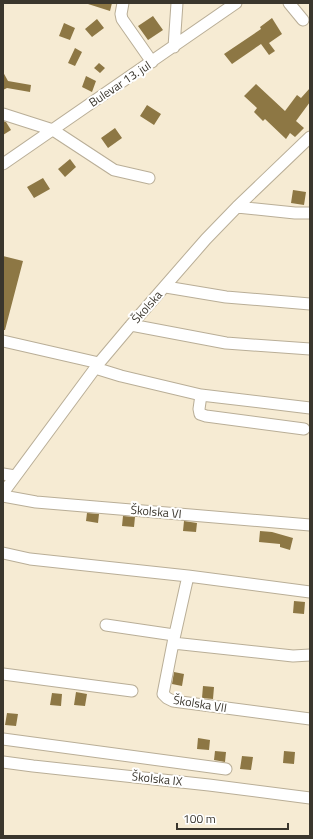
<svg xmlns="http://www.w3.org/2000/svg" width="313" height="839" font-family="'Titillium Web',sans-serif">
  <rect width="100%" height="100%" fill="#f6ebd3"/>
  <path fill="#8d7744" d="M 89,3 L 112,3 L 110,11 L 88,4 Z
    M 153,16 L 163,30 L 148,40 L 138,26 Z
    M 272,18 L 282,34 L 269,43 L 275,51 L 269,55 L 261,44 L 232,64 L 224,54 L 261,29 L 260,27 Z
    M 97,19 L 104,28 L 92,37 L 85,29 Z
    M 64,23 L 75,28 L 70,40 L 59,36 Z
    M 75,48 L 82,52 L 75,66 L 68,63 Z
    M 99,63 L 105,68 L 100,73 L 94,68 Z
    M 3,72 L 8,81 L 31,85 L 30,92 L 7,88 L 3,90 Z
    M 86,76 L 96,81 L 92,92 L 82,87 Z
    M 256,84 L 285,111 L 297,95 L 301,98 L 310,88 L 310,102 L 296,121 L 304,128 L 295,137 L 290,133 L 286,139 L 265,119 L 263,121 L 254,112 L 257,108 L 244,96 Z
    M 147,105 L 161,114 L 154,125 L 140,116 Z
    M 3,121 L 6,122 L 11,130 L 3,135 Z
    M 115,128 L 122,138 L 108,148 L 101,138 Z
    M 70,159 L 76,167 L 65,177 L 58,169 Z
    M 43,178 L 50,189 L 34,198 L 27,187 Z
    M 293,190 L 306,192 L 304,205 L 291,203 Z
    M 3,256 L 23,261 L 5,330 L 3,330 Z
    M 87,513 L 99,514 L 98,523 L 86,521 Z
    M 123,516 L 135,517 L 134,527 L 122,526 Z
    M 184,521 L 197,523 L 196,532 L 183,531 Z
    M 260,531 L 272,532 L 293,538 L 290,550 L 280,547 L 280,544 L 259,542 Z
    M 294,601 L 305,602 L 304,614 L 293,613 Z
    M 174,672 L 184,674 L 182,686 L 172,684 Z
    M 203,686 L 214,687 L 213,699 L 202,698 Z
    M 76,692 L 87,694 L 85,706 L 74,705 Z
    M 52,693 L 62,694 L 61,706 L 50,705 Z
    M 7,713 L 18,714 L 16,726 L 5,725 Z
    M 198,738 L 210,740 L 209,750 L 197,749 Z
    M 215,751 L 226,752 L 225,762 L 214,760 Z
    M 284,751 L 295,752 L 294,764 L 283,763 Z
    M 242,756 L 253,757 L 251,770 L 240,769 Z"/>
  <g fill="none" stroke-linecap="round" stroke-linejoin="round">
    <g stroke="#b9ae97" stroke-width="13">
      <path id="minor" d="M 123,3 L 121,14 L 122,19 L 152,62
        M 289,3 L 303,20
        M 174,47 L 177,3
        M 3,114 L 53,130 L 114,170 L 149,178
        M 3,164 L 236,3
        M 237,207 L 295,213 L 310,213
        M 166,287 L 226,297 L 310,304
        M 131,325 L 226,343 L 310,349
        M 3,341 L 99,363
        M 95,368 L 121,376 L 201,395 L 199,409 L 200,414 L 206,416 L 304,429
        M 201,395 L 310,408
        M 3,474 L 15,476
        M 3,493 L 99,363 L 131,325 L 206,239 L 237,207 L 310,137
        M 3,496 L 36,502 L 310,525
        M 3,553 L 30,559 L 188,576 L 310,592
        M 188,576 L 173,643 L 163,694 L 167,698 L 173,701 L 310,719
        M 106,625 L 174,635
        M 173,643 L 293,656 L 310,655
        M 3,674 L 132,691
        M 3,739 L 226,769
        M 3,762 L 33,766 L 209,785 L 310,798"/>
    </g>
    <use href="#minor" stroke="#fff" stroke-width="11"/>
  </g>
  <g text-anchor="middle" stroke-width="4" stroke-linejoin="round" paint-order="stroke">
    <g font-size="12" fill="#3a362d" stroke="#fff">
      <text transform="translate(120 84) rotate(-34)" y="4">Bulevar 13. jul</text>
      <text transform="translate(147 307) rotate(-48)" y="4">Školska</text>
      <text transform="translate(156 512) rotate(5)" y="4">Školska VI</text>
      <text transform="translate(200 704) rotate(9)" y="4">Školska VII</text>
      <text transform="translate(157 779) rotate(6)" y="4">Školska IX</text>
    </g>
  </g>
  <rect width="313" height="839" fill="none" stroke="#3a362d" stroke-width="8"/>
  <path d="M177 823v6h111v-6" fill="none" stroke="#3a362d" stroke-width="2"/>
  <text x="183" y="823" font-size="12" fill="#3a362d" stroke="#ffffff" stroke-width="3" paint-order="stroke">100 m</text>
</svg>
